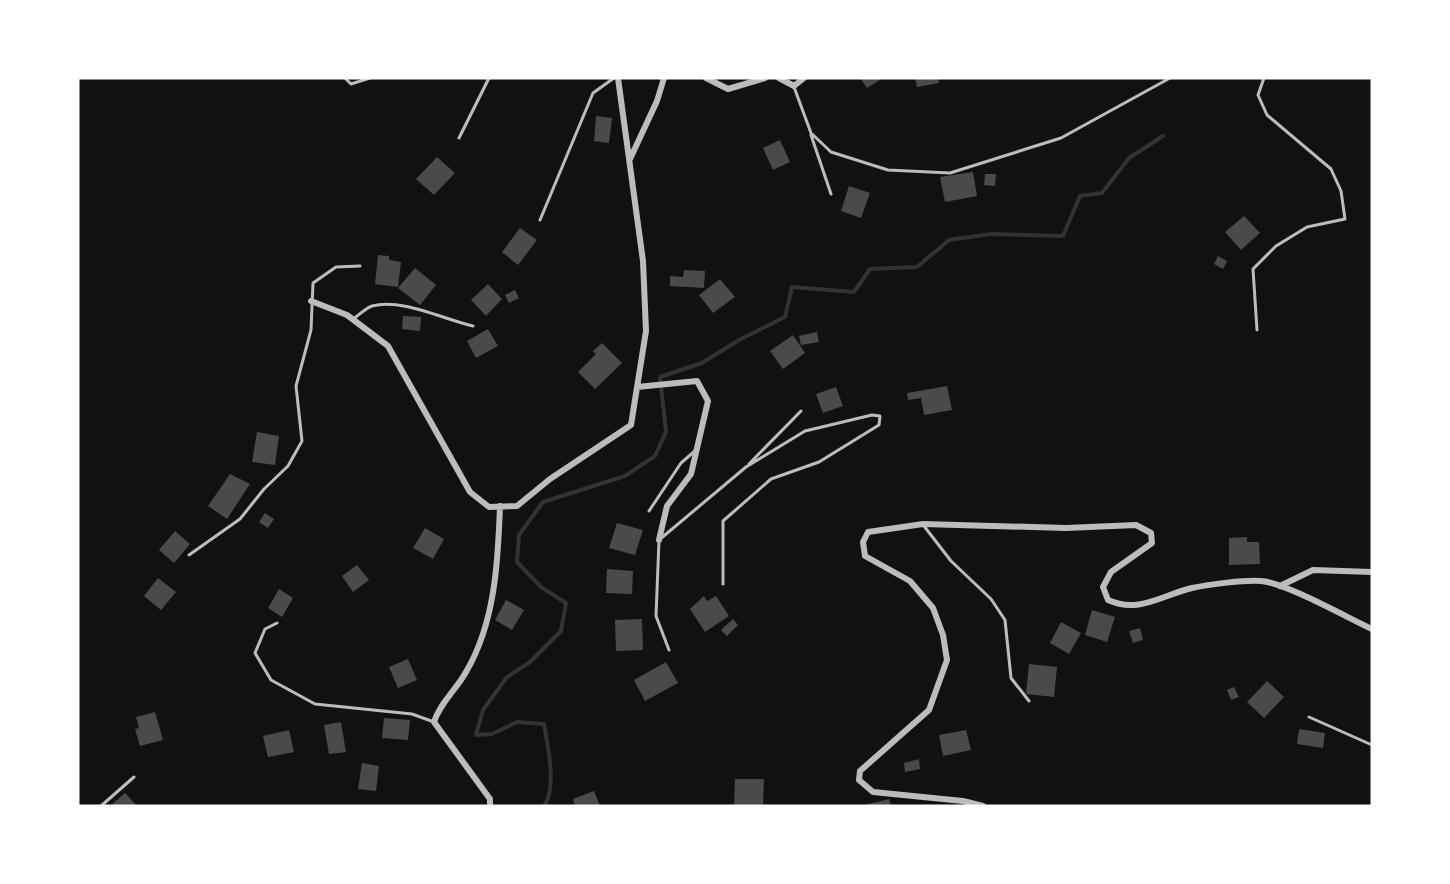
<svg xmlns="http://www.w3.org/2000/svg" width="1450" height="884" font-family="'Source Serif 4',serif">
  <rect width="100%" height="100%" fill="#111"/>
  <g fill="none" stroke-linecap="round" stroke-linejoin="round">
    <path stroke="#333" stroke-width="4" d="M 544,806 C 557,788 548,746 544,724 L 517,722 L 492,734 L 476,735 L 483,710 L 507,677 L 530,662 L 561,631 L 566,603 L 541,587 L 517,562 L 519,535 L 543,502 L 625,476 L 655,456 L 666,432 L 660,377 L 702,363 L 739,340 L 785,317 L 792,287 L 854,292 L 870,269 L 917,267 L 949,240 L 991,234 L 1063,236 L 1080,196 L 1102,193 L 1129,158 L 1163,136"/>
  </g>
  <path fill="#4a4a4a" d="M 860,78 L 883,78 L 867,88 Z
    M 915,78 L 938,78 L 939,83 L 917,87 Z
    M 596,116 L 612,118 L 609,143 L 594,141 Z
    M 780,140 L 790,162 L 773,170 L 763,148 Z
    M 437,157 L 455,173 L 434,195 L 416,179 Z
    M 973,172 L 977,196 L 945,202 L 940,177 Z
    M 985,174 L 996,174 L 995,186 L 984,185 Z
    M 849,186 L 870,193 L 861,218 L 841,211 Z
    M 1244,216 L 1260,233 L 1241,250 L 1225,232 Z
    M 520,228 L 537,240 L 518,265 L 502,252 Z
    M 378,255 L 389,256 L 389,260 L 401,262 L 398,287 L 375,284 Z
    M 1218,256 L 1227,261 L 1223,269 L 1214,264 Z
    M 415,268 L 436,285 L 420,305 L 398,288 Z
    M 684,270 L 705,271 L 704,288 L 670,286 L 670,276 L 683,277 Z
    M 720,279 L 735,297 L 713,313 L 699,295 Z
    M 488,284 L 502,299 L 486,316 L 471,300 Z
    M 515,290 L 519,298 L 509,303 L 505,295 Z
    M 403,316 L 421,317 L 420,331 L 402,329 Z
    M 488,329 L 498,346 L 476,358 L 467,341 Z
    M 817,332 L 819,342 L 801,345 L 799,336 Z
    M 793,335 L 805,353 L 783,369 L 770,351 Z
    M 602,343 L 622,363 L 595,389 L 578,372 L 596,354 L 593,351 Z
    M 947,386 L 952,410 L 924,415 L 921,398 L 908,400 L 907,393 Z
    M 836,387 L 843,406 L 823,413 L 816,394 Z
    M 257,432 L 279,436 L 275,465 L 252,462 Z
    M 230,474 L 250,484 L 227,519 L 208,506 Z
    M 265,513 L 274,519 L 268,528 L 259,522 Z
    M 617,523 L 643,530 L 635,555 L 609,548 Z
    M 425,528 L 444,539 L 433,559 L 413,548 Z
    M 175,531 L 190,544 L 174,563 L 159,550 Z
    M 1247,537 L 1247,542 L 1259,542 L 1260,564 L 1229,565 L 1229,538 Z
    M 357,565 L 369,580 L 353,592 L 342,576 Z
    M 607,569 L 633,571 L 632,594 L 606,593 Z
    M 158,578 L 176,592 L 161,610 L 144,596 Z
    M 279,589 L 293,598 L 282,617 L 268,608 Z
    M 704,596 L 707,601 L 716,596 L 729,616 L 705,632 L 690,609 Z
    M 506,600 L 524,610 L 512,630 L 495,620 Z
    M 1092,610 L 1115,617 L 1107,642 L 1085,635 Z
    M 642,619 L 643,650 L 616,651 L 615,620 Z
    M 733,619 L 738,625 L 727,636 L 721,630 Z
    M 1061,622 L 1081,633 L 1069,654 L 1050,643 Z
    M 1140,628 L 1143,640 L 1133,643 L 1129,631 Z
    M 408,659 L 417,680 L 398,688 L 389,667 Z
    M 666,662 L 678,683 L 645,701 L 634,680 Z
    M 1029,664 L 1057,667 L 1054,697 L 1026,694 Z
    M 1267,681 L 1284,697 L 1264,718 L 1247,702 Z
    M 1234,687 L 1239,697 L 1231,700 L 1227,690 Z
    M 155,712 L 163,740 L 140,746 L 135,729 L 139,728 L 136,717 Z
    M 384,718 L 410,720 L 408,740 L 382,738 Z
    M 341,722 L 346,752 L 329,754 L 324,725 Z
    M 1299,729 L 1325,733 L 1323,748 L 1297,744 Z
    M 289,730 L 294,752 L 268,757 L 263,736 Z
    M 966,730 L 971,750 L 943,756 L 939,735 Z
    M 919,759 L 920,769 L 905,772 L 904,763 Z
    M 362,763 L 379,766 L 376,791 L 358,789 Z
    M 735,779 L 764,779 L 763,806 L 734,806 Z
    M 594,791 L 600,806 L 575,806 L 573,799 Z
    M 125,793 L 137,806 L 110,806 Z
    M 889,799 L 891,806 L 864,806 L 864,805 Z"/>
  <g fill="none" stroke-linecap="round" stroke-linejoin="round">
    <path stroke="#bcbcbc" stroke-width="3" d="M 345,78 L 351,84 L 370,78
      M 794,87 L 811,133 L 831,152 L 888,170 L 950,173 L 1061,138 L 1170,78
      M 811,135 L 831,194
      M 459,138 L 489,78
      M 540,220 L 593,93 L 614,78
      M 353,319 C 359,315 366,308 372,306 C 401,298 443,319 473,326
      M 1257,330 L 1253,269 L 1276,246 L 1307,227 L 1345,219 L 1341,191 L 1331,169 L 1267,115 L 1258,95 L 1264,78
      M 749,464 L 801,411
      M 649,511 L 681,463 L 696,450
      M 924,526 L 951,561 L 991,599 L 1005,620 L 1011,678 L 1029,701
      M 189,555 L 240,519 L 264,489 L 288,466 L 302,441 L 296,386 L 311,330 L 313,283 L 336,267 L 360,266
      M 277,623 L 265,629 L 255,653 L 271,680 L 315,704 L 412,714 L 434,722
      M 669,650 L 656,616 L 659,540 L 746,467 L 805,431 L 872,415 L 880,416 L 879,425 L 819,462 L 771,479 L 723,521 L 723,584
      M 1309,717 L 1372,745
      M 101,806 L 134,777"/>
    <path stroke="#bcbcbc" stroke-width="6" d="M 706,78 L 728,89 L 765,78
      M 779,78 L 794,86 L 804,78
      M 630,159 L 657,101 L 664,78
      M 311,301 L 347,315 L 388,346 L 470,492 L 489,507 L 517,506 L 550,479 L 631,425 L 646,331 L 643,261 L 618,78
      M 637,387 L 697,381 L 708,401 L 691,474 L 667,506 L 659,540
      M 1280,586 L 1313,570 L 1372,572
      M 490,806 L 490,799 L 434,722 C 440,703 456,690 466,672 C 495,623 498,562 500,506
      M 983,806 L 963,801 L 873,792 L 859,780 L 860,771 L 929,710 L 947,660 L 943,635 L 933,608 L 910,581 L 865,556 L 863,542 L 868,532 L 923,524 L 1066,528 L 1136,525 L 1151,533 L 1152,543 L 1111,572 L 1103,587 L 1108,600 C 1139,614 1162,595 1192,588 C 1210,584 1244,580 1261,581 C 1284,582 1348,618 1372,629"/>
  </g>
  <rect width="1450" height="884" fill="none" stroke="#ffffff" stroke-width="159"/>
</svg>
